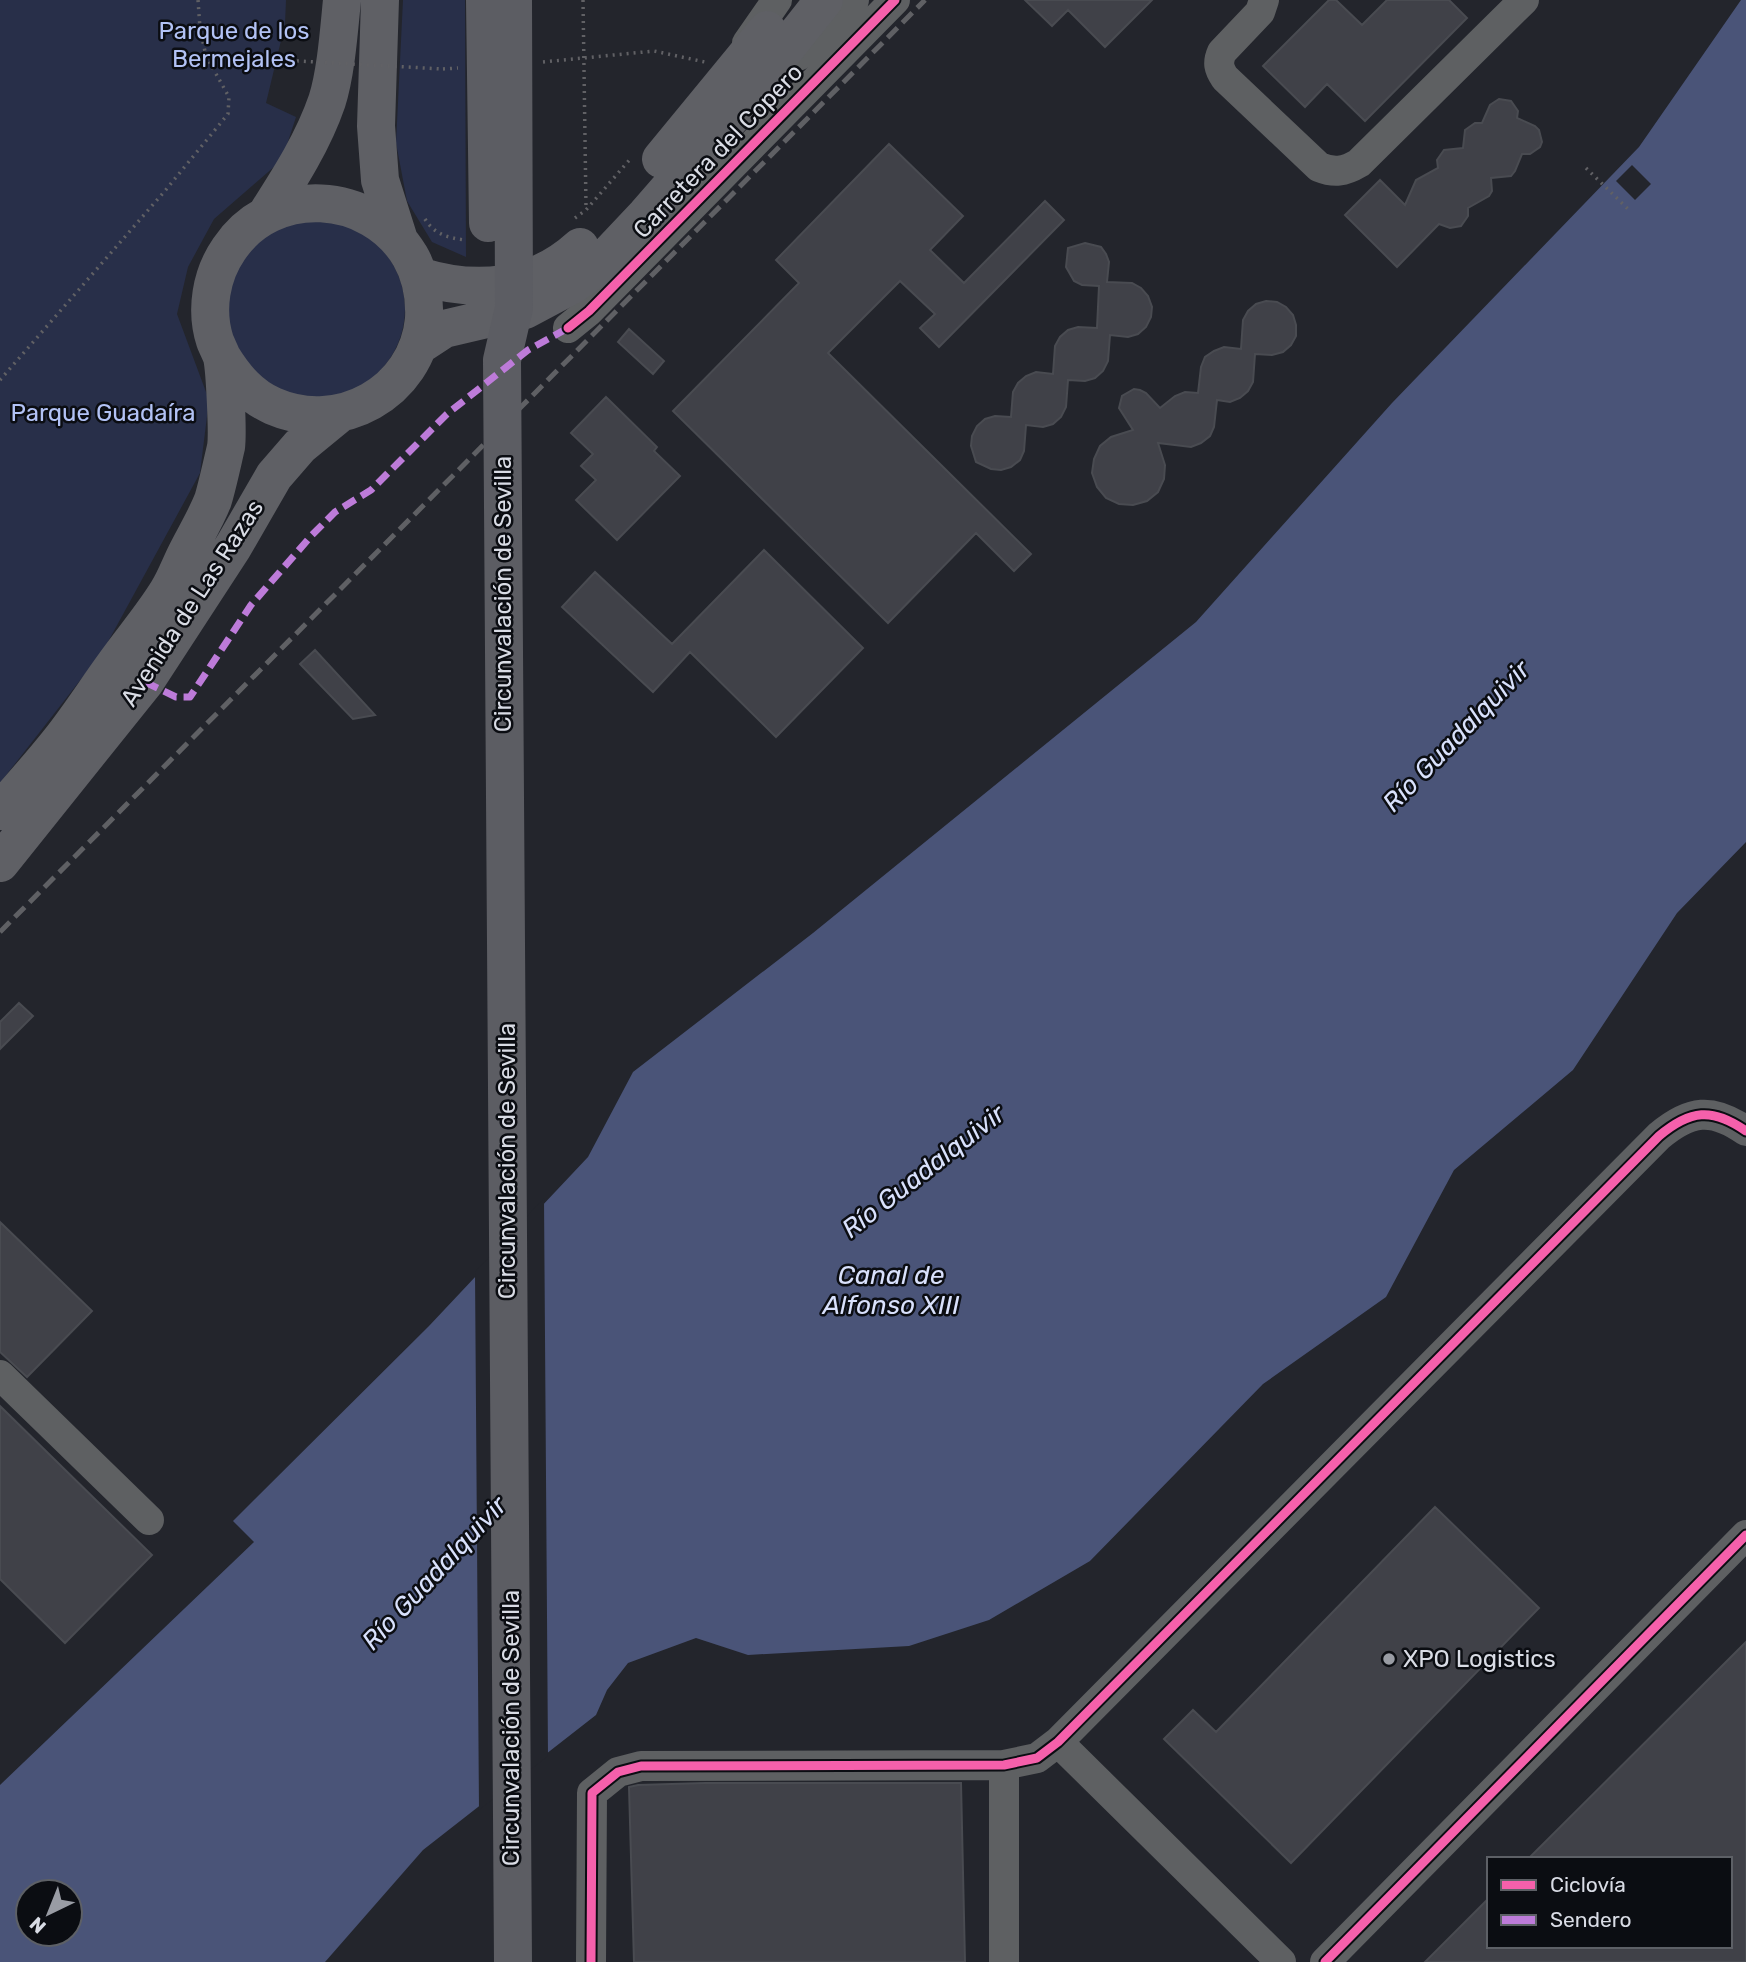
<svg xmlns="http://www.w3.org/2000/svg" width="1746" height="1962" font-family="Rubik,sans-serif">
  <rect width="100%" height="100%" fill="#23252c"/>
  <path fill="#282f49" d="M 0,0 L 286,0 L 285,24 L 266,103 L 296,117 L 282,160 L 214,219 L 188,267 L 177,314 L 209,400 L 200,473 L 103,651 L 0,783 Z
    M 403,0 L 465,0 L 466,257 L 432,242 L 407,201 L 396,143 Z
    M227 309a89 89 0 1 1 178 0a89 89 0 1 1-178 0Z"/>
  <path fill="#4a5478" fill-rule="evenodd" d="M 1741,0 L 1746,0 L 1746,842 L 1677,913 L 1573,1070 L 1454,1170 L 1386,1297 L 1263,1384 L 1090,1561 L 989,1620 L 909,1646 L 748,1655 L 696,1638 L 628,1663 L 607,1690 L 596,1715 L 423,1850 L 325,1962 L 0,1962 L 0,1785 L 254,1542 L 233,1521 L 429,1326 L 588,1157 L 633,1072 L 813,933 L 1196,622 L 1392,403 L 1639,147 ZM 28,1892 L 70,1892 L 70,1934 L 28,1934 Z"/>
  <path fill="#23252c" d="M 1632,165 L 1651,184 L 1635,200 L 1616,181 Z
    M 544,1198 L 548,1756 L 479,1810 L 475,1272 Z"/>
  <path fill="#404148" stroke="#494b51" stroke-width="2" d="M 1025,0 L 1152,0 L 1105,47 L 1068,10 L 1052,26 Z
    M 1329,0 L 1336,0 L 1362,25 L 1387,0 L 1449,0 L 1467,18 L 1365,121 L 1327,84 L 1305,107 L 1263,66 Z
    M 1499,99 L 1511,101 L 1518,111 L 1517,118 L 1535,126 L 1539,130 L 1542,142 L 1540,147 L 1530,154 L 1522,154 L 1515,171 L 1511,176 L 1491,178 L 1492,191 L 1489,196 L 1468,208 L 1468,216 L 1461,226 L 1450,228 L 1439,224 L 1397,267 L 1345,215 L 1380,180 L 1405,205 L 1416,180 L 1438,168 L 1437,160 L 1444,150 L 1463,148 L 1465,130 L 1475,123 L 1482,123 L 1490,105 Z
    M 889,144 L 963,216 L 930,250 L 964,283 L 1045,201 L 1064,220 L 939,347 L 920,328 L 935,314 L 900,281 L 828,353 L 1031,554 L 1014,571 L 976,533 L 888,623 L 673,411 L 799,283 L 776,260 Z
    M 1085,243 L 1101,247 L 1106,254 L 1109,262 L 1107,282 L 1132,283 L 1141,288 L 1148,296 L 1152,307 L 1151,317 L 1146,327 L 1138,334 L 1128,337 L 1110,335 L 1108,361 L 1103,371 L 1095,378 L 1085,381 L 1068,380 L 1066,407 L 1061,417 L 1053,424 L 1043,427 L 1026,425 L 1024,451 L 1020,460 L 1011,467 L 1001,470 L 991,469 L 976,462 L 971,446 L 972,436 L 977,426 L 985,419 L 995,416 L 1011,417 L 1013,392 L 1018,383 L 1026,376 L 1036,372 L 1053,374 L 1055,346 L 1060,337 L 1068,330 L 1078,327 L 1097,328 L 1099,286 L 1082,285 L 1074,281 L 1066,267 L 1068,248 Z
    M 1266,301 L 1277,302 L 1286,307 L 1293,315 L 1296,325 L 1296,336 L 1291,345 L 1283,352 L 1272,355 L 1255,354 L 1253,382 L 1248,391 L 1240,398 L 1230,402 L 1217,400 L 1214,427 L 1210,436 L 1201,443 L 1191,447 L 1158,443 L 1165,465 L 1164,479 L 1158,492 L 1147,501 L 1133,505 L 1119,504 L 1106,498 L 1097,487 L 1092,473 L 1094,459 L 1100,446 L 1111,437 L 1133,430 L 1119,408 L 1122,396 L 1134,389 L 1140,390 L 1146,393 L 1160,408 L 1175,396 L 1185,392 L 1198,393 L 1201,367 L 1205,357 L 1214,351 L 1224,347 L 1241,349 L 1243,320 L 1248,311 L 1256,304 Z
    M 629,329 L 664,361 L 653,374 L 618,342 Z
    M 606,397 L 657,447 L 654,451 L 680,476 L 617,540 L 576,500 L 596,480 L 581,466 L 593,454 L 571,433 Z
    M 764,550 L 863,648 L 776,737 L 690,652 L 653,692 L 562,607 L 595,572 L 672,644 Z
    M 315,650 L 375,715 L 353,719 L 300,664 Z
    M 19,1003 L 33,1016 L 0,1049 L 0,1022 Z
    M 0,1222 L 92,1311 L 27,1377 L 0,1352 Z
    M 0,1406 L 152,1555 L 65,1643 L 0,1579 Z
    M 1435,1507 L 1539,1608 L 1291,1863 L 1164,1739 L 1193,1710 L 1216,1732 Z
    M 1746,1642 L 1746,1962 L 1425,1962 L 1489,1898 L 1489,1946 L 1730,1946 L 1730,1859 L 1528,1859 Z
    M 705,1783 L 961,1783 L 965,1962 L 634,1962 L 629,1787 L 638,1785 Z"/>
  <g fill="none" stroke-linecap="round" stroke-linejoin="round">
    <path stroke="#616165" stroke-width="3.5" stroke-dasharray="2 5" stroke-linecap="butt" d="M 583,0 L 586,207
      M 543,62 L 654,51 L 705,62
      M 443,69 L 458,68
      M 1586,168 L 1629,210
      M 575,218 L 586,210 L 632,157
      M 425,219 C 434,234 448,238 465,240
      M 0,380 L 164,192 L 228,114 L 229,97 L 206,56 L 200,28 L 198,0"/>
    <path stroke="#5e6062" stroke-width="30" d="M 1264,0 L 1260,12 L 1222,52 C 1217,63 1219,69 1225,78 L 1319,167 C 1334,173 1344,172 1359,163 L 1524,0
      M 747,43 L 777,0
      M 798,56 L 854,0
      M 568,328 L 589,311 L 895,0
      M 0,1375 L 149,1520
      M 1058,1742 L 1281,1962
      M 591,1962 L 592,1793 L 618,1772 L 641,1766 L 1004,1765 L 1037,1758 L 1058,1742 L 1659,1136 C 1690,1110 1712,1107 1746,1131
      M 1004,1962 L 1004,1765
      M 1325,1962 L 1746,1535"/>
    <path stroke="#5f6065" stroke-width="38" d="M 380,0 L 376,126 L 380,180 L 399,240
      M 661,159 L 767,30
      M 266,215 C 289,179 313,142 327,101 C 336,73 339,30 342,0
      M 419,276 C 476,294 534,289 580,247
      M 418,346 L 444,329 L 525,310 L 572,285 L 596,268 L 646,215 L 733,115 L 824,0
      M 0,811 C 20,788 40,766 59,742 C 79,717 96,690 115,664 C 132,640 152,617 168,591 C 175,580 180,566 186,554 C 195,536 206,518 213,500 C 218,483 222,464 226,447 C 228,434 225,371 222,357 C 220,352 217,346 215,341 C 205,310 211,275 229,249 C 272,184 371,190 410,256 C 421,275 425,298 424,319 C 417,393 339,435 273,406 C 250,396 235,378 222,357
      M 0,863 L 145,682 L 233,547 L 274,476 L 300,446 L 339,414"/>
    <path stroke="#5f6064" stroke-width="5" stroke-dasharray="14 7" stroke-linecap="butt" d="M 0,932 L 925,0"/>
    <path stroke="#616165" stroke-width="3.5" stroke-dasharray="2 5" stroke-linecap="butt" d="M 206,56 L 443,69"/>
    <path stroke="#5c5d63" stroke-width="38" d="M 485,0 L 488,223
      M 513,1962 L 502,360 L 514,308 L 513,0"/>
    <path stroke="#bd7bd9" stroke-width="7" stroke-dasharray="14 7" stroke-linecap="butt" d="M 145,682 L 176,697 L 190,697 L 251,605 L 312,535 L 335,512 L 371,490 L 447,414 L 528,350 L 568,328"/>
    <g stroke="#0b0d12" stroke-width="13">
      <path id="cycleway" d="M 568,328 L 589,311 L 895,0
        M 591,1962 L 592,1793 L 618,1772 L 641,1766 L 1004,1765 L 1037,1758 L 1058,1742 L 1659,1136 C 1690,1110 1712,1107 1746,1131
        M 1325,1962 L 1746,1535"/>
    </g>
    <use href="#cycleway" stroke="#f560ab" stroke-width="9"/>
  </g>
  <circle fill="#999ca4" stroke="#0b0d12" stroke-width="2.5" cx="1389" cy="1659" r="7"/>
  <g text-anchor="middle" stroke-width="5" stroke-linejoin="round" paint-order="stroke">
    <g font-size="24" fill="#b2c2f5" stroke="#0b0d12">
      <text x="234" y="39">Parque de los<tspan x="234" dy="28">Bermejales</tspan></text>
      <text x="103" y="421">Parque Guadaíra</text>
    </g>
    <g font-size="24" fill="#d9dce5" stroke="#0b0d12">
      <text transform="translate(718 151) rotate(-46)" y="8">Carretera del Copero</text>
      <text transform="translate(503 594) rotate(-90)" y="8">Circunvalación de Sevilla</text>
      <text transform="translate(192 603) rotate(-57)" y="8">Avenida de Las Razas</text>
      <text transform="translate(507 1161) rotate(-90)" y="8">Circunvalación de Sevilla</text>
      <text transform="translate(511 1728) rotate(-90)" y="8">Circunvalación de Sevilla</text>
    </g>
    <g font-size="24" fill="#d9dce5" stroke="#0b0d12" text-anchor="start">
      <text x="1403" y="1667">XPO Logistics</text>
    </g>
    <g font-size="26" font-style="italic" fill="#d9e1fc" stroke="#0b0d12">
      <text transform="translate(1456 736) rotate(-46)" y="9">Río Guadalquivir</text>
      <text transform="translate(923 1171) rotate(-38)" y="9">Río Guadalquivir</text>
      <text x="891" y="1284">Canal de<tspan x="891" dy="30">Alfonso XIII</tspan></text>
      <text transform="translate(434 1573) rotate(-47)" y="9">Río Guadalquivir</text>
    </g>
  </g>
  <rect x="1487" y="1857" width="245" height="91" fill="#0b0d12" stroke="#5d6066" stroke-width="2"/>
  <rect x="1501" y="1880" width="35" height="10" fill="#f560ab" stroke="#5d6066" stroke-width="2"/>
  <text x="1550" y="1892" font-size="21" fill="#d9dce5">Ciclovía</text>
  <rect x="1501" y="1915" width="35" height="10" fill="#bd7bd9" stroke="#5d6066" stroke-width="2"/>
  <text x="1550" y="1927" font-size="21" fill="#d9dce5">Sendero</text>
  <g transform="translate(49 1913) rotate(223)"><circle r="33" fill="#0b0d12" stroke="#5d6066" stroke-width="2"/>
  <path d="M0-5L12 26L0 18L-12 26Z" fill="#999ca4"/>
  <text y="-10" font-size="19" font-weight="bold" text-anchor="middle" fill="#d9dce5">N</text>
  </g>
</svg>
